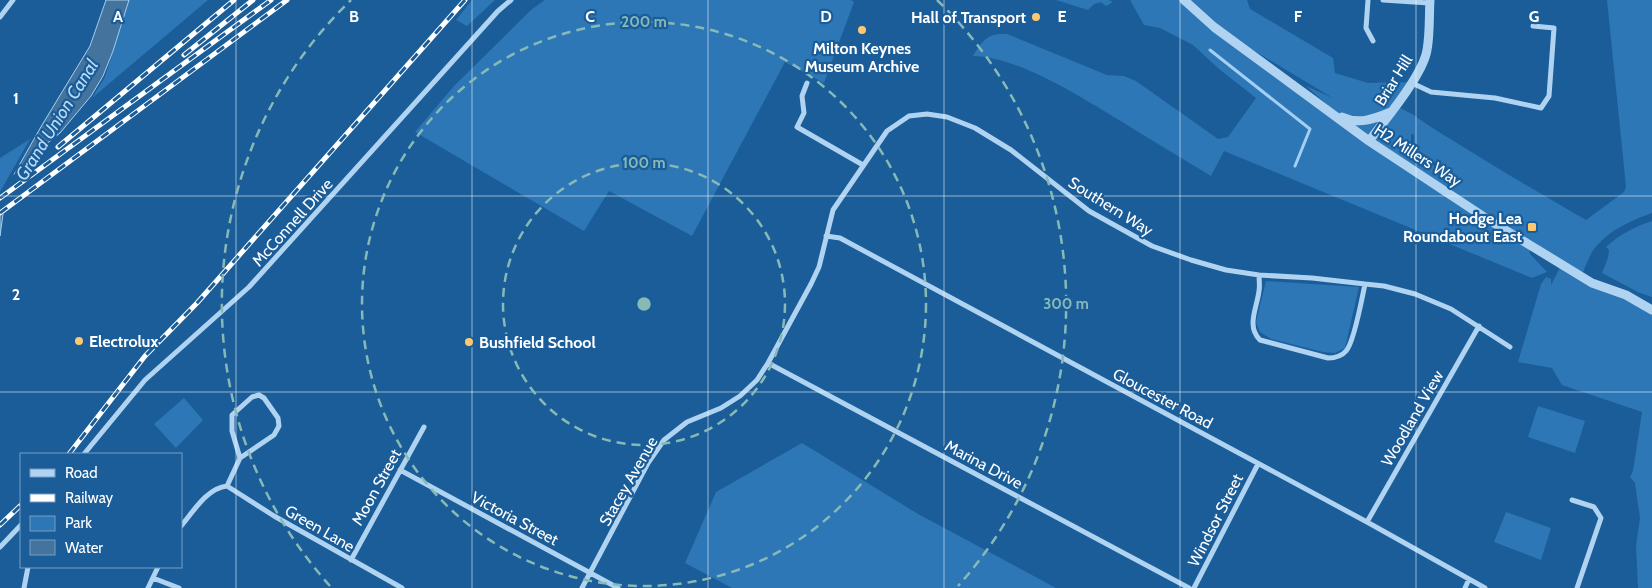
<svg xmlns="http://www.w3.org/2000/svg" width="1652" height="588" font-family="Cabin,sans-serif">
  <rect width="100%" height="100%" fill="#1a5d99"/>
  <path fill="#2d77b6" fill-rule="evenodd" d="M 129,0 L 208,0 L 92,98 L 105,77 Z
    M 472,0 L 495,0 L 467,26 L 456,20 Z
    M 545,0 L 851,0 L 854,2 L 824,83 L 785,62 L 692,236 L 609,191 L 584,231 L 415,132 L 454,86 L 532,9 Z
    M 1056,0 L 1109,0 L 1113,2 L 1106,6 L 1101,2 L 1094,4 L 1088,10 Z
    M 1130,0 L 1247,0 L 1250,9 L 1333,58 L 1335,73 L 1368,83 L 1411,82 L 1396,106 L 1412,114 L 1434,129 L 1509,175 L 1586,220 L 1624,192 L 1626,187 L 1607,0 L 1652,0 L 1652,213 C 1630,221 1609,230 1594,249 C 1589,256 1586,266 1582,274 L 1652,310 L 1652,588 L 1638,588 L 1636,546 L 1640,518 L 1635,483 L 1630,477 L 1633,471 L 1642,412 L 1562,385 L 1552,368 L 1518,362 L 1541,284 L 1546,277 L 1551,279 L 1551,285 L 1562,264 L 1528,243 L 1530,254 L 1547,272 L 1532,278 L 1224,151 L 1211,176 C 1180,157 1149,139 1119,120 C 1079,96 1019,57 973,56 C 983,40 987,33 1007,34 L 1107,75 L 1124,76 L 1136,81 L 1218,139 L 1228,137 L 1256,98 L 1219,69 L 1193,45 L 1160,28 L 1144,25 ZM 1221,31 L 1333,98 L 1306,86 L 1364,137 ZM 1411,134 L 1414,135 L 1414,145 L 1416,149 L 1460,180 L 1458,183 L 1414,151 L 1411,144 Z
    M 30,139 L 0,192 L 0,158 Z
    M 1652,221 L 1652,297 L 1640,293 L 1602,273 L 1608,258 L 1609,250 L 1606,247 C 1620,234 1634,227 1652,221 Z
    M 1266,281 L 1359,287 L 1345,348 L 1335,353 L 1323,352 L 1271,339 L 1260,332 L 1256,322 Z
    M 184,398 L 203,420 L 176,448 L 154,424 Z
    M 1538,406 L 1585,421 L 1575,453 L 1528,437 Z
    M 802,443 L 918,514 L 1056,588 L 732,588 L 685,563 L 716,492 Z
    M 1506,512 L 1551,528 L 1541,560 L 1494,542 Z"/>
  <path fill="#44739d" stroke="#a2cff3" d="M 106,0 L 129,0 L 113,51 L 103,76 L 91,96 L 60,133 L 45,145 L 3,214 L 0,236 L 0,199 L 42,125 L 90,46 Z"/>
  <path fill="#1a5d99" d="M 43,153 L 9,210 L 0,216 L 0,194 L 9,178 Z"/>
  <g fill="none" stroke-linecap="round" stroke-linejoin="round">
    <path stroke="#a2cff3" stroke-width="3" d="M 1210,50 L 1310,129 L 1295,166"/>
    <path stroke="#afd3f1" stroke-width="5" d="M 1368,0 L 1366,28 L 1373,41
      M 1383,0 L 1429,3
      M 0,17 L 13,0
      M 807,83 L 802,96 L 804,113 L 797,127 L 863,165
      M 1412,83 L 1431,92 L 1495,98 L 1541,108 L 1549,96 L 1554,28 L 1533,26
      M 826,236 L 840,238 L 1367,522 L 1485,588
      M 1259,275 C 1259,280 1260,286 1259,291 C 1257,308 1246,326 1260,340 L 1328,358 C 1335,358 1341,357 1346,351 C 1354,343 1362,298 1365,284
      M 768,363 L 1189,588
      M 84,454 L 145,380 L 249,287 L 498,11 L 511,0
      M 400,470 L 618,588
      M 227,486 L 274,516 L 402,588
      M 227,486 L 240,458 L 274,435 L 279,426 L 278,418 L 264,398 L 259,395 L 252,397 L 232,415 L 232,431 L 240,458
      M 1572,500 L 1594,507 L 1601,518 L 1577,588
      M 1367,522 L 1479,326
      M 181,526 C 193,512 207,488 227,486
      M 0,547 L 21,525
      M 351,560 L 424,427
      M 153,578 L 179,588
      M 24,588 L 28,567
      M 148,588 L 158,567
      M 582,588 L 648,463 L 664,440 L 687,422 L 721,408 L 740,396 L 757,380 L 768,363 L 811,284 L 819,267 L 833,210 L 887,131 L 909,116 L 927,114 L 947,117 L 975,128 L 1011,150 L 1089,211 L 1152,246 L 1191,260 L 1226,270 L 1259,275 L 1312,278 L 1365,284 L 1384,286 L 1415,294 L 1451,309 L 1510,347
      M 1194,588 L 1258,464
      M 1465,588 L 1469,579"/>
    <path stroke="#afd3f1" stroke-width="9" d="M 1184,0 L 1214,27 L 1369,141 L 1484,217 L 1592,283 L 1626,295 L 1652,310
      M 1342,117 C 1359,125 1374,119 1391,112
      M 1369,141 C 1385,120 1423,75 1427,50 C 1430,34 1429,16 1430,0"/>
    <g stroke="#fff" stroke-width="5">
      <path id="rail" d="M 184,55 L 253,0
        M 58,147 L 234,0
        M 0,198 L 271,0
        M 0,213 L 287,0
        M 69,454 L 145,356 L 197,303 L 465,0
        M 0,525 L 21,505"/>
    </g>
    <use href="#rail" stroke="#1a5d99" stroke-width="3" stroke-dasharray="9" stroke-linecap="butt"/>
  </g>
  <path fill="none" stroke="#fff" stroke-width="1" stroke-opacity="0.55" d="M 236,0 L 236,588M 472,0 L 472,588M 708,0 L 708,588M 944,0 L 944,588M 1180,0 L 1180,588M 1416,0 L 1416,588M 0,196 L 1652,196M 0,392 L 1652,392"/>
  <g fill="none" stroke="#87bab6" stroke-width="2.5" stroke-dasharray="9 6">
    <circle cx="644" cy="304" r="141"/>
    <circle cx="644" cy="304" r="282"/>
    <path d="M330 586A422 422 0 0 1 351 0M937 0A422 422 0 0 1 958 586"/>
  </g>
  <g fill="#ffc86f" stroke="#1a5d99" stroke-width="2">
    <circle cx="1036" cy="17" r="5"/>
    <circle cx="862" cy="30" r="5"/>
    <rect x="1527" y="222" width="10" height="10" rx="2.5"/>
    <circle cx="79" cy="341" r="5"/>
    <circle cx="469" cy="342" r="5"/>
  </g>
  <g text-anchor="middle" stroke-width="4.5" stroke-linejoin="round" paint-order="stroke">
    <g font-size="16" font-weight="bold" fill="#fff" stroke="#1a5d99" text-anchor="end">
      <text x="1026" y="23">Hall of Transport</text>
      <text x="862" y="54" text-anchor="middle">Milton Keynes<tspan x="862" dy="18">Museum Archive</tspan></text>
      <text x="1522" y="224">Hodge Lea<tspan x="1522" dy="18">Roundabout East</tspan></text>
      <text x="89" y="347" text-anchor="start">Electrolux</text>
      <text x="479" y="348" text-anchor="start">Bushfield School</text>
    </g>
    <g font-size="16" fill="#fff" stroke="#1a5d99">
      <text transform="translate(1393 80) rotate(-58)" y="6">Briar Hill</text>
      <text transform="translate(1418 155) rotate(33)" y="6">H2 Millers Way</text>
      <text transform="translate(1111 206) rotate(32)" y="6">Southern Way</text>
      <text transform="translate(292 222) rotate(-48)" y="6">McConnell Drive</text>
      <text transform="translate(1163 398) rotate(28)" y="6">Gloucester Road</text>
      <text transform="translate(1412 418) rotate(-60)" y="6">Woodland View</text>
      <text transform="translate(984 464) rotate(28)" y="6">Marina Drive</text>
      <text transform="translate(628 481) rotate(-60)" y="6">Stacey Avenue</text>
      <text transform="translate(376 487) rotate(-61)" y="6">Moon Street</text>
      <text transform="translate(515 518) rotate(28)" y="6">Victoria Street</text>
      <text transform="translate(1215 520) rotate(-63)" y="6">Windsor Street</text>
      <text transform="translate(320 528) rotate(30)" y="6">Green Lane</text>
    </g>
    <g font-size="18" font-style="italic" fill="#bbdcf7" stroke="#1a5d99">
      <text transform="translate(57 120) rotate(-58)" y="6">Grand Union Canal</text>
    </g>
  </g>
  <g font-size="16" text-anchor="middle" font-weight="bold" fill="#fff" stroke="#1a5d99" stroke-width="4.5" stroke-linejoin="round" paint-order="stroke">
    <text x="118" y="22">A</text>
    <text x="354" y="22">B</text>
    <text x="590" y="22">C</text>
    <text x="826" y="22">D</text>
    <text x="1062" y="22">E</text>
    <text x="1298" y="22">F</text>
    <text x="1534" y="22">G</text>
    <text x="16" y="104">1</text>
    <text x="16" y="300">2</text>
  </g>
  <circle cx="644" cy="304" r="8" fill="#87bab6" stroke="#1a5d99" stroke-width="2.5"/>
  <g font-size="15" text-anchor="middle" font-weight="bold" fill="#87bab6" stroke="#1a5d99" stroke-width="4.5" stroke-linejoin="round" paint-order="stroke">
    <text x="644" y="27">200 m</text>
    <text x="644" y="168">100 m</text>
    <text x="1066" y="309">300 m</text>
  </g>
  <rect x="20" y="453" width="162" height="115" fill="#1a5d99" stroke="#769ec2"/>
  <rect x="30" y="469" width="25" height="8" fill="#afd3f1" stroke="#769ec2"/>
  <text x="65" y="478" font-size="15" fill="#ffffff">Road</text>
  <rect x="30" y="494" width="25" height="8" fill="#ffffff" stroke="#769ec2"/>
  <text x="65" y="503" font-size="15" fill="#ffffff">Railway</text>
  <rect x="30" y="516" width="25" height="15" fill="#2d77b6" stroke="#769ec2"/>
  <text x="65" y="528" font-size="15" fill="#ffffff">Park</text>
  <rect x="30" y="540" width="25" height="15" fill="#44739d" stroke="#769ec2"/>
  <text x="65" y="553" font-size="15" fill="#ffffff">Water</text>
</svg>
